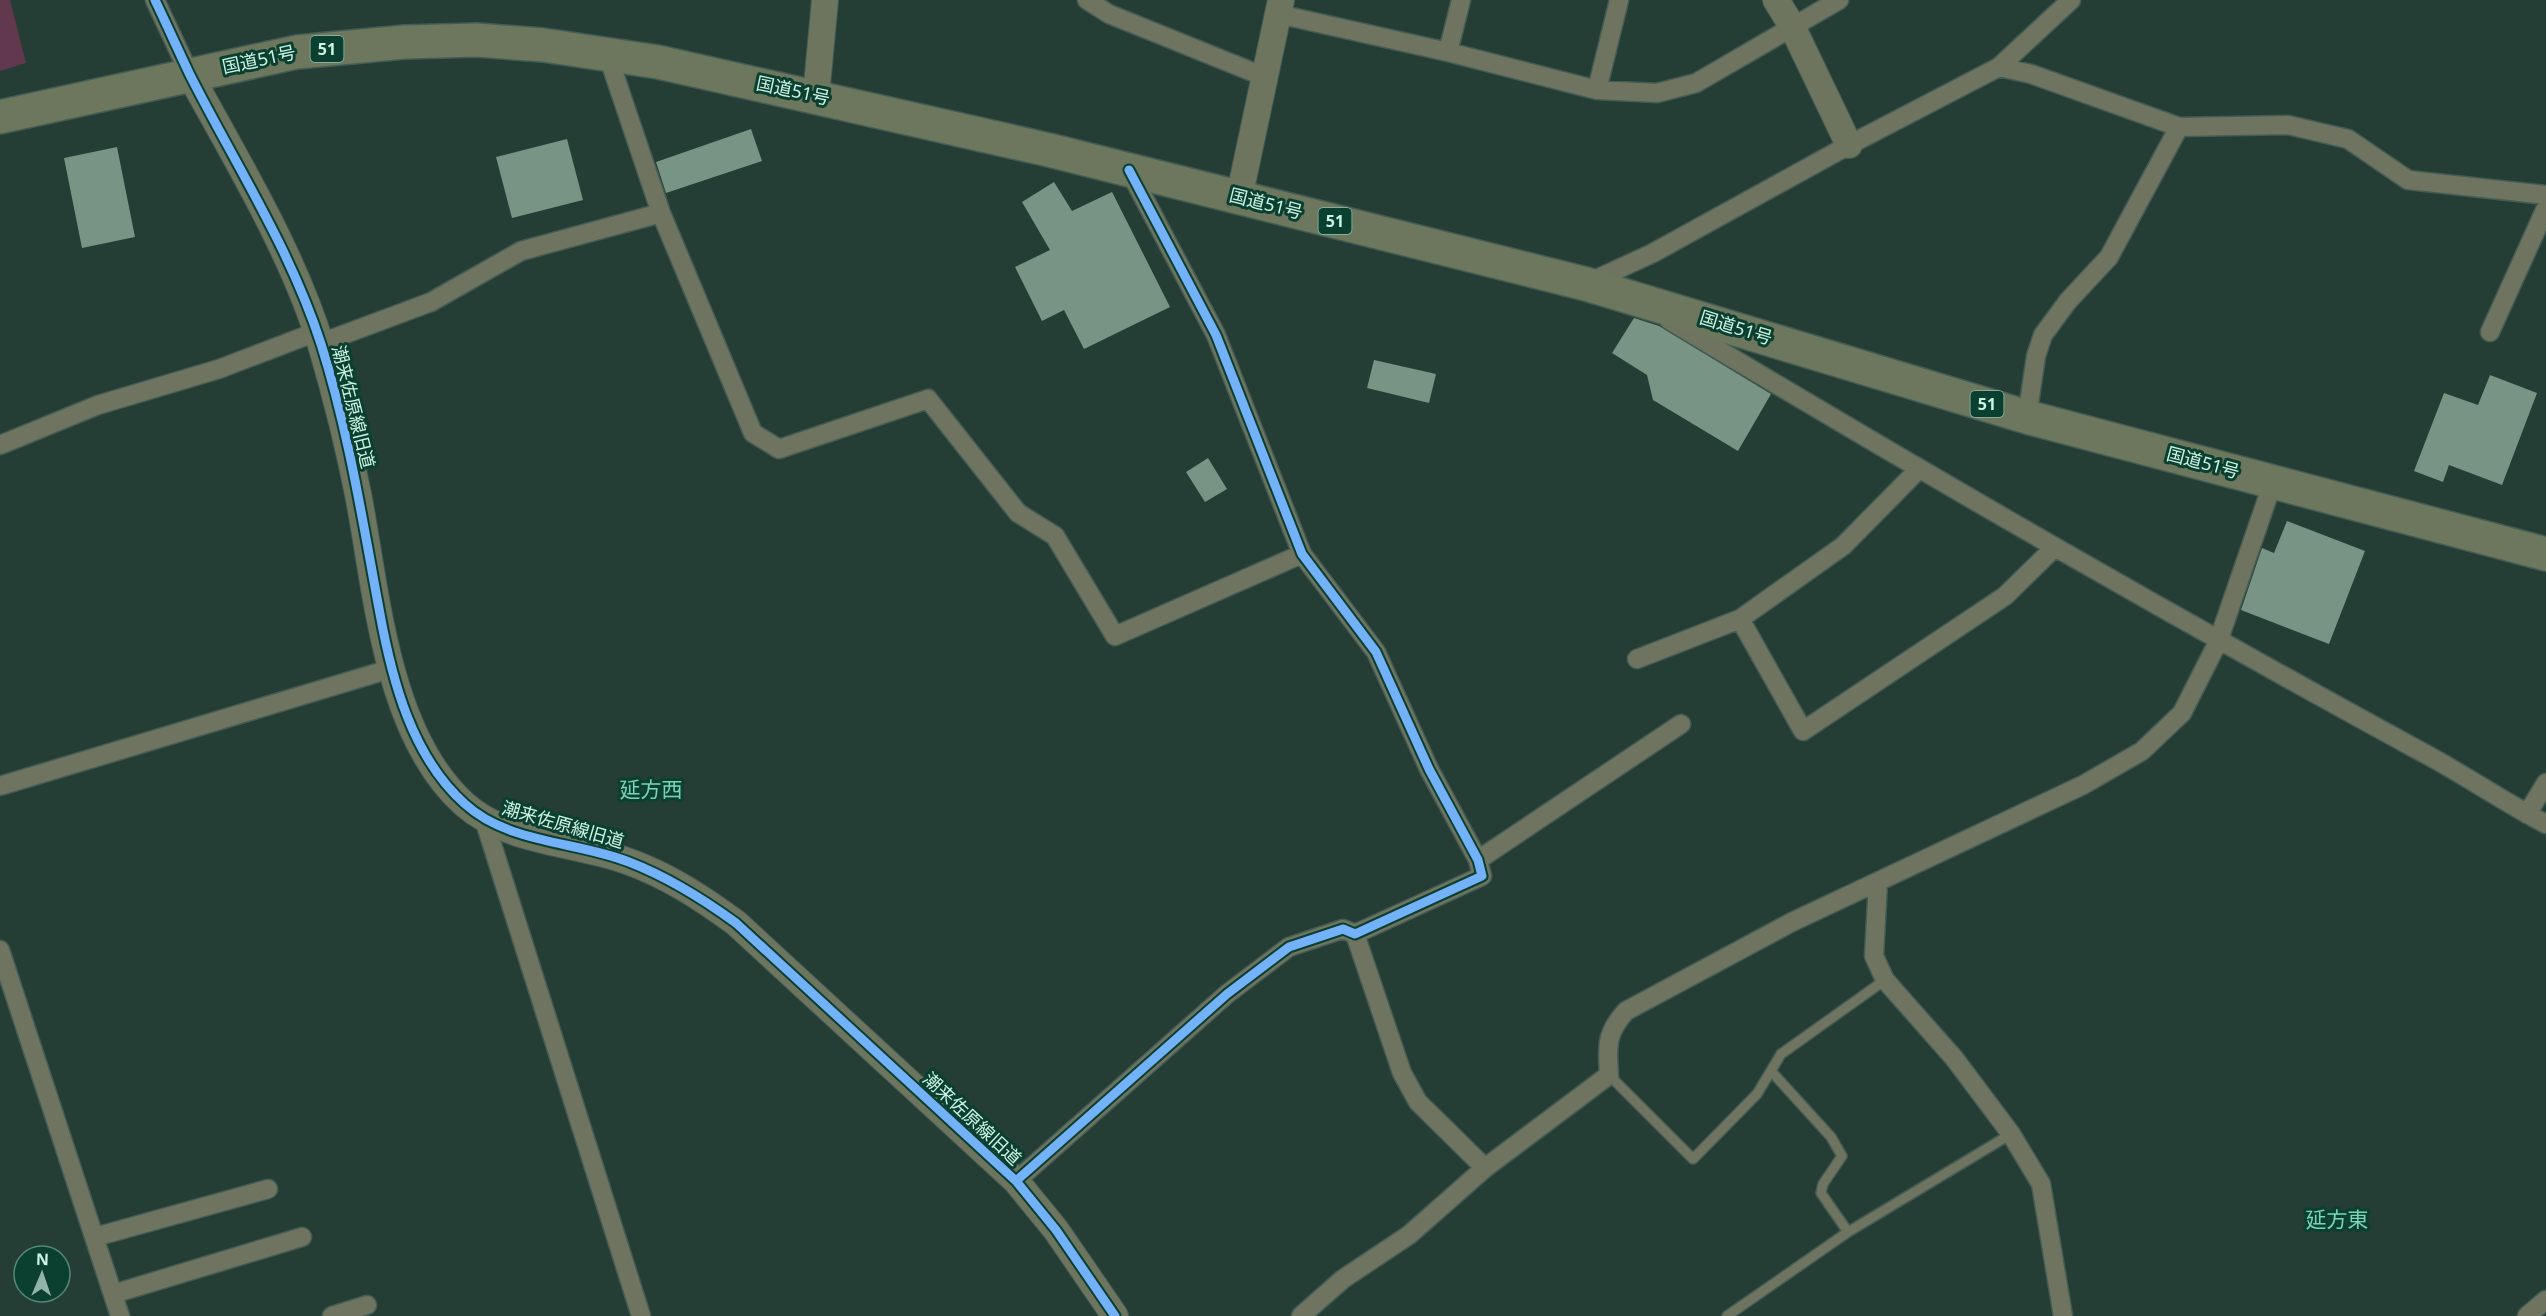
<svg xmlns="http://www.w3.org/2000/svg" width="2546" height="1316" font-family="'Noto Sans','Noto Sans JP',sans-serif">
  <rect width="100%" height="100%" fill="#243e36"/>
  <path fill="#61384d" d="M 0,0 L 10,0 L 26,63 L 0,71 Z"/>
  <path fill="#789484" d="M 751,129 L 762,161 L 666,193 L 656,162 Z
    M 567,139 L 583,200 L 512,218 L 496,157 Z
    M 117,147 L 135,237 L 82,248 L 64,158 Z
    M 1054,182 L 1072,211 L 1112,192 L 1170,307 L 1084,349 L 1064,310 L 1042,321 L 1015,267 L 1050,250 L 1022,202 Z
    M 1634,318 L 1659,326 L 1771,394 L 1738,451 L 1653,400 L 1647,375 L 1612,353 Z
    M 1374,360 L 1436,374 L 1429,403 L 1367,388 Z
    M 2490,375 L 2537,393 L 2502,485 L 2449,465 L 2443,482 L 2414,471 L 2444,393 L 2478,405 Z
    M 1208,458 L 1227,489 L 1205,502 L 1186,472 Z
    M 2287,521 L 2365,551 L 2329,644 L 2241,610 L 2262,548 L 2274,553 Z"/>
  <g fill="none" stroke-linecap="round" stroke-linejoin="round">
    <g stroke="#445c54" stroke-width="12">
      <path id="lane" d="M 1771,1071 L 1831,1137 L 1842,1156 L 1823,1184 L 1821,1193 L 1848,1232
        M 1609,1075 L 1693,1159 L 1757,1094 L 1781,1054 L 1885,980
        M 1727,1316 L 1848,1232 L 2011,1134"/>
    </g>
    <g stroke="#445c54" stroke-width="21">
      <path id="street" d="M 155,0 L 190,75
        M 1087,0 L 1109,14 L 1265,77
        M 1278,14 L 1448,52 L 1597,90 L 1657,93 L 1696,83 L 1839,0
        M 1448,52 L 1461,0
        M 607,53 L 661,213 L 753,433 L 779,449 L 928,399 L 1018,513 L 1055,536 L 1115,636 L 1302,554
        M 1999,67 L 2071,0
        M 1597,90 L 1619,0
        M 1588,283 L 1653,253 L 1849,145 L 1999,67 L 2031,74 L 2179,127 L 2288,125 L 2348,139 L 2408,180 L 2546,195
        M 1669,320 C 1916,469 2165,612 2418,750 C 2462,773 2502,801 2546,824
        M 2490,332 L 2546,208
        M 321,343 L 431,302 L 521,251 L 661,213
        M 2027,417 L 2036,356 L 2043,335 L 2068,301 L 2109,257 L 2179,127
        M 0,445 L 98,405 L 219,369 L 316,332
        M 1740,619 L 1803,731 L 2005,596 L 2054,548
        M 1637,659 L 1740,619 L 1843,546 L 1918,470
        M 0,786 L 390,669
        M 2527,814 L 2546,783
        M 484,819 L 641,1316
        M 1478,860 L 1681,724
        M 1878,882 L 1874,956 L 1885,980 L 1954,1058 L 2011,1134 L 2041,1184 L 2063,1316
        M 1355,934 L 1402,1073 L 1418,1102 L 1485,1168
        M 0,950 L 120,1316
        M 1016,1181 L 1227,994 L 1289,947 L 1343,929 L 1355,934 L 1482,876 L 1478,860 L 1429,769 L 1376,652 L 1302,554 L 1216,335 L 1129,170
        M 95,1237 L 268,1189
        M 113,1294 L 302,1237
        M 332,1316 L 367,1305
        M 1301,1316 L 1343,1279 L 1409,1235 L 1485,1168 L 1609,1075 C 1607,1046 1606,1033 1626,1011 L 1792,922 L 2083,785 L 2142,751 L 2182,713 L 2218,642 L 2273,482
        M 2527,1316 L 2546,1300"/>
    </g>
    <g stroke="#445c54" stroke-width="28">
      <path id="secondary" d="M 1776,0 L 1792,26 L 1849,145
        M 190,75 C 236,159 293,253 321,345 C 336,396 349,448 359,499 C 377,595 387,734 464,804 C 508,843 574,842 627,861 C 667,875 702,898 736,923 L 1016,1181 L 1056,1230 L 1115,1316
        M 816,96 L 825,0
        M 1239,198 L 1281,0"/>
    </g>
    <g stroke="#445c54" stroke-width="36">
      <path id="highway" d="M 0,117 L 297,52 L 405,42 L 477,40 L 543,45 L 658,62 L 1049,150 L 1586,284 L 2027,417 L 2546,554"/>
    </g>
    <use href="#lane" stroke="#6f7460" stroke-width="9"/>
    <use href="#street" stroke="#6f7460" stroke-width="18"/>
    <use href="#secondary" stroke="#6d755f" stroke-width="26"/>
    <use href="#highway" stroke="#6c775d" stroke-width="33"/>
    <g stroke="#0b3f30" stroke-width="13">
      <path id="cycleway" d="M 155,0 C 167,25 178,50 190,75 C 235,164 290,248 321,344 C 349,432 363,524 380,614 C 392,680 412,757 465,804 C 509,844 576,841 629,862 C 668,877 703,899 736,923 L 1016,1181 L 1056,1230 L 1115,1316
        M 1016,1181 L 1227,994 L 1289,947 L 1343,929 L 1355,934 L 1482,876 L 1478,860 L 1429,769 L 1376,652 L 1302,554 L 1216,335 L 1129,170"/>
    </g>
    <use href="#cycleway" stroke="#73b2f8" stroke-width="9"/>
  </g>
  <g text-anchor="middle" stroke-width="6" stroke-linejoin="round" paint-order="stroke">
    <g fill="#0b3f30" stroke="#91beae" stroke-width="1.5">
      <rect x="310.5" y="36" width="33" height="26" rx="4.5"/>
      <rect x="1318.5" y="208" width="33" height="26" rx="4.5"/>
      <rect x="1970.5" y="391" width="33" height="26" rx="4.5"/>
    </g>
    <g font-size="16" font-weight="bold" fill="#caf4e4">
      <text x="327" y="55">51</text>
      <text x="1335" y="227">51</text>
      <text x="1987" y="410">51</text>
    </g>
    <g font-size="18" fill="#caf4e4" stroke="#0b3f30">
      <text transform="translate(259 60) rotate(-12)" y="6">国道51号</text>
      <text transform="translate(793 91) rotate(12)" y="6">国道51号</text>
      <text transform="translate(1266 204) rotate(14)" y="6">国道51号</text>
      <text transform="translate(1736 328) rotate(17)" y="6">国道51号</text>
      <text transform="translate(353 407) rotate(76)" y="6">潮来佐原線旧道</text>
      <text transform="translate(2203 463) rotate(15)" y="6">国道51号</text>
      <text transform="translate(563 825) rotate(16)" y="6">潮来佐原線旧道</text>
      <text transform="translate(972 1119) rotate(43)" y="6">潮来佐原線旧道</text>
    </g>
    <g font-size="21" fill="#7ad4b6" stroke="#0b3f30">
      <text x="651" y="797">延方西</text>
      <text x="2337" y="1227">延方東</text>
    </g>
  </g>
  <g transform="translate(42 1274) rotate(2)"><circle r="28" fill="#0b3f30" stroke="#578778" stroke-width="1.5"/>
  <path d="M0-4.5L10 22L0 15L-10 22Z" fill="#90b4a7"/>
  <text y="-9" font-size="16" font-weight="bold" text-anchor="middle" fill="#caf4e4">N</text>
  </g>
</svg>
